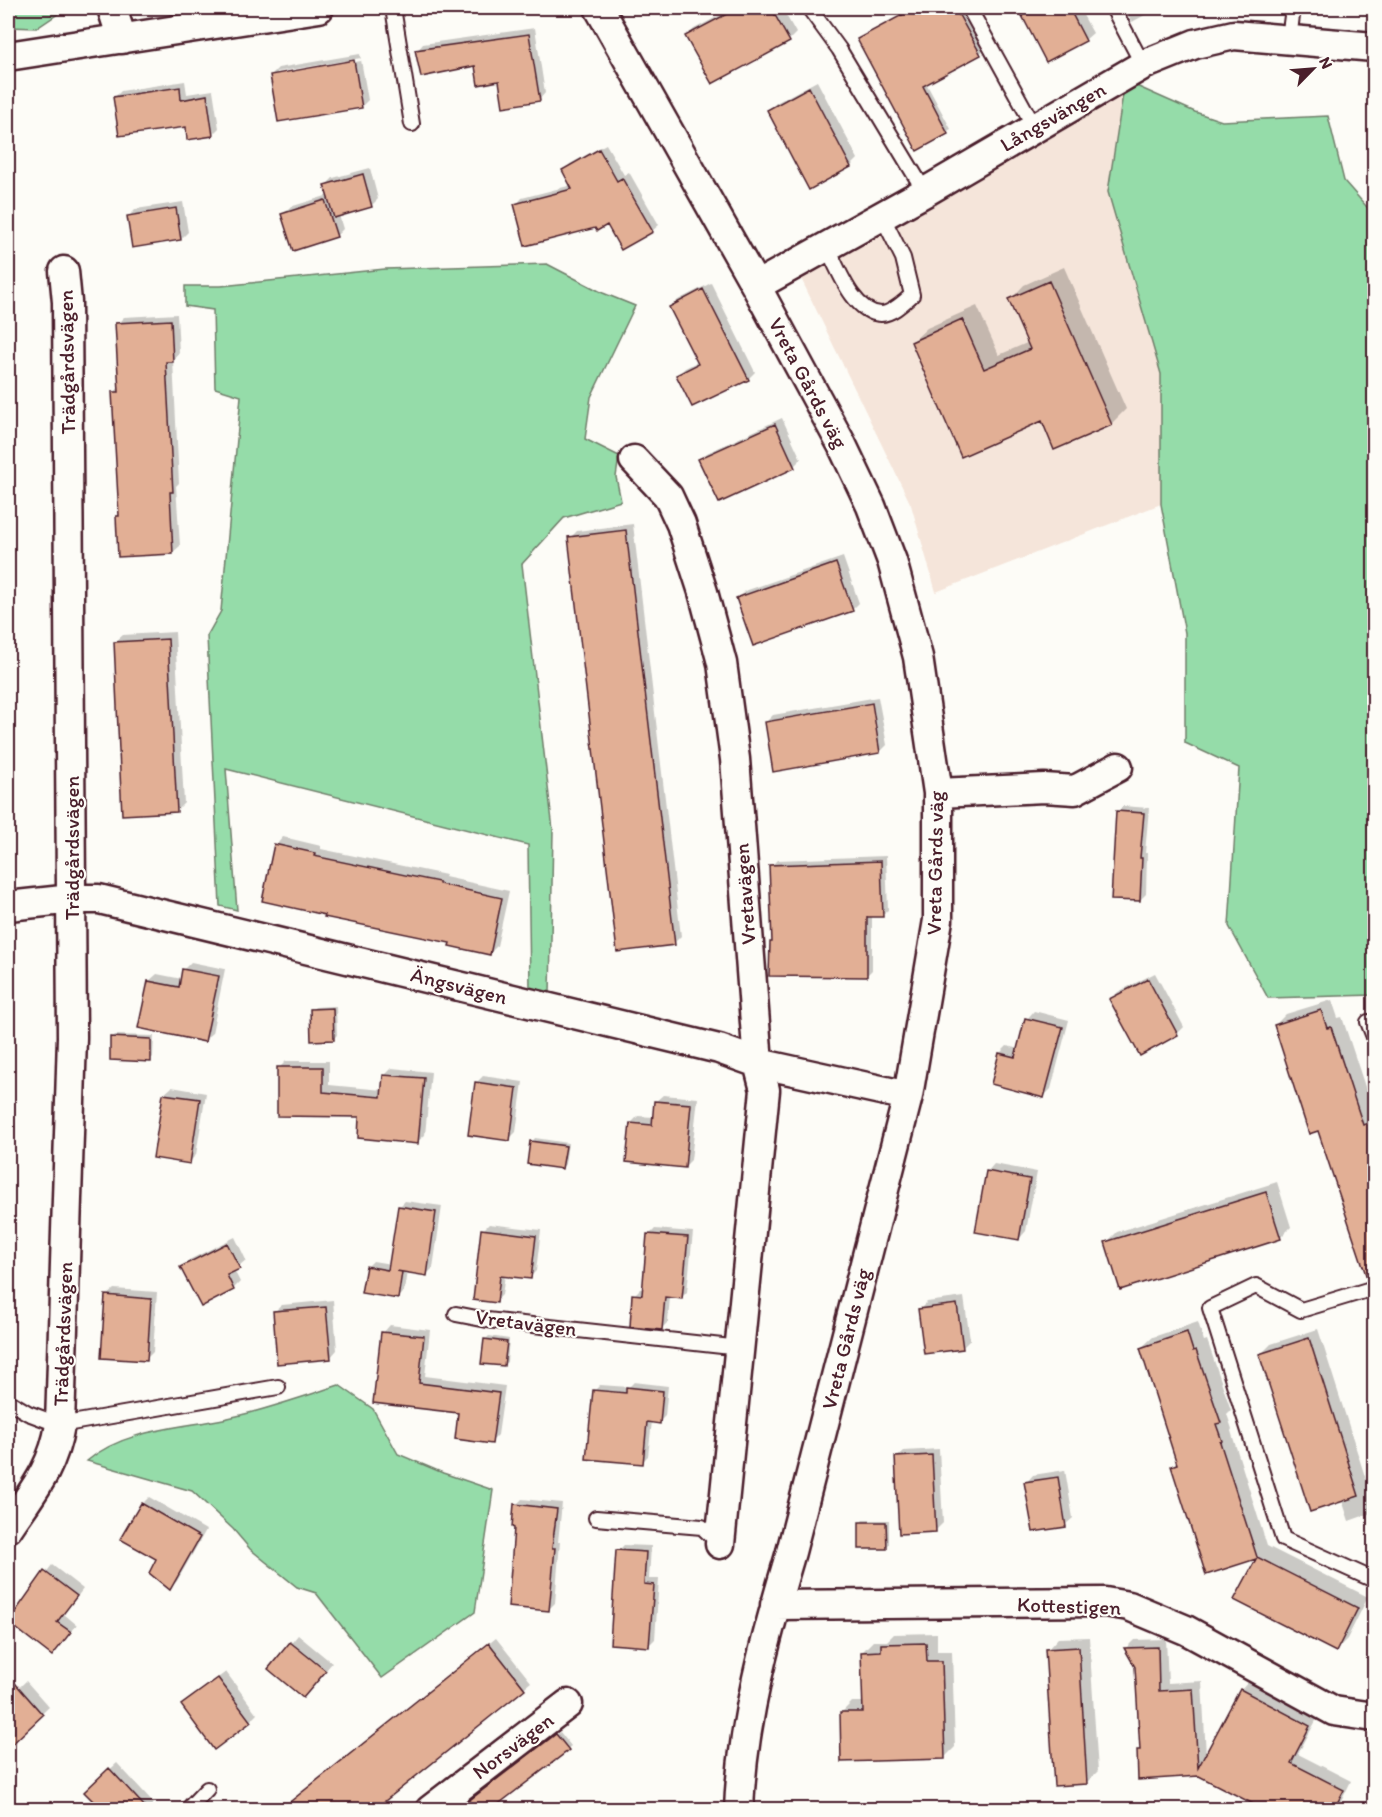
<svg xmlns="http://www.w3.org/2000/svg" width="1382" height="1817" font-family="Itim,sans-serif">
  <rect width="100%" height="100%" fill="#fdfcf7"/>
  <filter id="ink" filterUnits="userSpaceOnUse"><feTurbulence type="fractalNoise" baseFrequency=".0167" numOctaves="2"/><feDisplacementMap in="SourceGraphic" scale="12" xChannelSelector="R" yChannelSelector="G"/><feConvolveMatrix kernelMatrix="1 2 1 2 8 2 1 2 1" color-interpolation-filters="sRGB"/></filter>
  <g filter="url(#ink)">
    <path fill="#f5e5da" d="M 1125,81 L 1108,192 L 1161,374 L 1161,504 L 936,592 L 911,505 L 793,262 Z"/>
    <path fill="#95dca9" stroke="#707e6a" stroke-width="1.5" d="M 8,8 L 65,8 L 65,9 L 37,28 L 8,27 Z
      M 1125,81 L 1195,112 L 1222,121 L 1328,116 L 1344,181 L 1374,215 L 1374,995 L 1268,998 L 1229,926 L 1239,768 L 1185,743 L 1185,633 L 1161,504 L 1161,374 L 1108,192 Z
      M 547,264 L 603,293 L 635,306 L 591,397 L 585,439 L 619,456 L 616,477 L 621,501 L 564,518 L 522,564 L 553,830 L 550,994 L 530,988 L 528,845 L 226,769 L 237,910 L 220,906 L 207,636 L 221,611 L 241,396 L 215,388 L 213,310 L 185,306 L 185,286 L 221,286 L 385,269 Z
      M 339,1385 L 373,1409 L 398,1454 L 443,1473 L 493,1490 L 475,1612 L 382,1678 L 316,1593 L 297,1587 L 250,1549 L 233,1529 L 192,1491 L 87,1461 C 127,1427 188,1428 237,1416 C 271,1408 305,1396 339,1385 Z"/>
    <path fill="#0003" fill-rule="evenodd" d="M 734,8 L 782,8 L 796,33 L 789,40 L 687,36 L 694,29 Z
      M 915,8 L 959,8 L 983,51 L 926,83 L 951,129 L 918,148 L 859,39 Z
      M 1019,8 L 1079,8 L 1093,33 L 1085,40 L 1047,60 Z
      M 1124,8 L 1158,8 L 1132,22 Z
      M 535,28 L 545,93 L 539,100 L 476,65 L 417,51 L 423,44 Z
      M 360,54 L 368,100 L 361,107 L 271,75 L 278,68 ZM 361,58 L 361,61 L 277,75 L 277,72 Z
      M 185,81 L 187,94 L 213,90 L 219,128 L 213,134 L 115,97 L 121,91 Z
      M 817,81 L 858,159 L 851,166 L 810,188 L 769,110 L 776,103 Z
      M 606,144 L 624,175 L 629,172 L 659,225 L 652,231 L 608,223 L 596,226 L 516,205 L 522,198 L 572,185 L 564,171 L 570,164 Z
      M 370,168 L 378,199 L 371,206 L 339,215 L 343,229 L 336,236 L 283,214 L 290,207 L 329,195 L 326,185 L 333,178 Z
      M 183,202 L 188,232 L 181,239 L 129,216 L 136,209 Z
      M 1064,267 L 1126,409 L 1112,423 L 1055,448 L 1042,419 L 912,342 L 927,328 L 977,306 L 999,355 L 1029,342 L 1010,300 L 1024,285 Z
      M 711,283 L 755,372 L 748,379 L 678,375 L 685,368 L 699,361 L 671,307 L 678,300 Z
      M 177,314 L 179,353 L 173,360 L 179,483 L 176,486 L 180,546 L 172,553 L 117,516 L 121,513 L 114,393 L 120,386 L 117,324 L 124,317 Z
      M 782,418 L 801,459 L 794,466 L 700,460 L 707,453 Z
      M 633,524 L 681,936 L 674,943 L 570,538 L 577,531 Z
      M 843,557 L 859,603 L 852,610 L 738,599 L 745,591 Z
      M 175,632 L 184,803 L 177,810 L 115,642 L 123,635 Z
      M 878,697 L 887,745 L 880,752 L 766,722 L 773,715 Z
      M 9,710 L 10,749 L 8,751 L 8,711 Z
      M 8,806 L 10,806 L 12,831 L 8,834 Z
      M 1123,806 L 1149,808 L 1145,853 L 1147,853 L 1146,894 L 1140,900 L 1117,812 Z
      M 283,837 L 321,846 L 321,849 L 446,875 L 445,877 L 509,891 L 497,946 L 490,953 L 452,942 L 276,845 Z
      M 886,856 L 888,910 L 882,915 L 872,916 L 872,970 L 866,976 L 771,942 L 774,940 L 771,866 L 777,860 Z
      M 191,962 L 225,969 L 212,1033 L 204,1040 L 149,981 L 157,974 L 182,979 L 184,969 Z
      M 1155,973 L 1184,1027 L 1177,1034 L 1111,1000 L 1118,992 Z
      M 1332,1000 L 1338,1018 L 1342,1017 L 1374,1114 L 1374,1240 L 1358,1245 L 1319,1129 L 1275,1025 L 1286,1014 Z
      M 336,1006 L 337,1035 L 334,1038 L 312,1010 L 315,1007 Z
      M 1034,1011 L 1069,1020 L 1051,1089 L 1044,1096 L 1000,1053 L 1007,1046 L 1019,1049 L 1027,1019 Z
      M 115,1035 L 154,1036 L 153,1057 L 150,1060 L 112,1038 Z
      M 286,1061 L 329,1061 L 329,1085 L 383,1090 L 385,1075 L 392,1068 L 431,1072 L 425,1135 L 417,1142 L 361,1115 L 279,1068 Z
      M 483,1076 L 523,1082 L 516,1132 L 509,1139 L 476,1083 Z
      M 172,1087 L 206,1093 L 196,1155 L 189,1162 L 164,1094 Z
      M 663,1095 L 698,1098 L 691,1160 L 684,1167 L 631,1123 L 638,1116 L 654,1117 L 655,1102 Z
      M 535,1138 L 568,1143 L 565,1164 L 562,1168 L 532,1142 Z
      M 994,1164 L 1037,1172 L 1026,1231 L 1019,1239 L 987,1172 Z
      M 1277,1182 L 1291,1227 L 1280,1238 L 1106,1243 L 1117,1232 Z
      M 405,1201 L 442,1206 L 433,1268 L 427,1274 L 407,1271 L 404,1291 L 398,1297 L 367,1267 L 373,1261 L 391,1264 L 399,1207 Z
      M 489,1224 L 541,1230 L 536,1271 L 530,1277 L 505,1275 L 502,1295 L 496,1301 L 483,1230 Z
      M 655,1229 L 693,1232 L 687,1292 L 681,1298 L 670,1296 L 668,1322 L 662,1328 L 634,1295 L 640,1289 L 644,1289 L 649,1235 Z
      M 235,1237 L 246,1260 L 234,1270 L 240,1282 L 233,1289 L 182,1267 L 189,1260 Z
      M 114,1289 L 157,1292 L 153,1352 L 146,1359 L 106,1296 Z
      M 964,1297 L 970,1340 L 963,1347 L 920,1309 L 927,1302 Z
      M 333,1300 L 337,1350 L 330,1358 L 274,1312 L 282,1305 Z
      M 1374,1309 L 1374,1328 L 1370,1314 Z
      M 1198,1322 L 1204,1341 L 1207,1340 L 1231,1410 L 1227,1414 L 1232,1429 L 1231,1431 L 1267,1546 L 1368,1597 L 1347,1639 L 1336,1650 L 1236,1599 L 1259,1556 L 1207,1573 L 1172,1466 L 1178,1461 L 1141,1348 L 1153,1337 Z
      M 390,1325 L 430,1330 L 425,1376 L 505,1386 L 498,1435 L 491,1442 L 460,1412 L 375,1402 L 383,1333 Z
      M 1318,1329 L 1368,1486 L 1374,1484 L 1374,1512 L 1349,1521 L 1342,1500 L 1261,1354 L 1271,1344 Z
      M 489,1336 L 509,1339 L 507,1362 L 503,1365 L 486,1339 Z
      M 634,1382 L 668,1386 L 665,1416 L 659,1422 L 652,1421 L 648,1456 L 642,1462 L 594,1391 L 600,1385 L 629,1387 Z
      M 939,1449 L 943,1523 L 935,1531 L 896,1458 L 904,1451 Z
      M 1065,1470 L 1073,1518 L 1065,1525 L 1026,1483 L 1033,1475 Z
      M 149,1497 L 206,1530 L 177,1581 L 170,1588 L 158,1559 L 142,1504 Z
      M 522,1499 L 562,1503 L 558,1542 L 560,1542 L 555,1603 L 549,1609 L 516,1505 Z
      M 863,1520 L 889,1520 L 889,1544 L 886,1548 L 860,1523 Z
      M 624,1545 L 651,1546 L 649,1579 L 659,1579 L 655,1639 L 649,1645 L 618,1551 Z
      M 52,1565 L 83,1589 L 64,1614 L 77,1625 L 52,1654 L 8,1621 Z
      M 937,1633 L 937,1651 L 952,1651 L 955,1747 L 944,1758 L 841,1713 L 852,1702 L 864,1702 L 862,1652 L 873,1641 L 887,1641 L 894,1634 Z
      M 298,1635 L 332,1663 L 310,1689 L 270,1669 Z
      M 1089,1637 L 1098,1771 L 1087,1782 L 1047,1650 L 1058,1638 Z
      M 496,1638 L 531,1682 L 373,1810 L 282,1810 Z
      M 1166,1639 L 1168,1683 L 1202,1681 L 1206,1756 L 1241,1690 L 1249,1681 L 1318,1717 L 1298,1754 L 1351,1781 L 1337,1810 L 1267,1810 L 1199,1774 L 1138,1751 L 1141,1748 L 1136,1667 L 1126,1648 L 1134,1640 Z
      M 226,1672 L 257,1714 L 250,1721 L 190,1698 Z
      M 26,1681 L 49,1707 L 8,1746 L 8,1698 Z
      M 560,1732 L 571,1746 L 489,1810 L 459,1810 Z
      M 117,1763 L 154,1803 L 148,1810 L 103,1810 L 86,1792 Z"/>
    <path fill="#e2af95" stroke="#4a1f2b" stroke-width="1.5" d="M 738,8 L 771,8 L 790,42 L 712,84 L 685,36 Z
      M 915,8 L 955,8 L 981,55 L 923,86 L 948,134 L 917,151 L 857,39 Z
      M 1018,8 L 1069,8 L 1086,41 L 1046,62 Z
      M 529,34 L 540,101 L 503,107 L 499,81 L 478,85 L 475,66 L 421,77 L 415,50 Z
      M 354,60 L 362,108 L 278,122 L 270,75 Z
      M 180,87 L 181,100 L 207,95 L 213,136 L 187,140 L 186,127 L 119,136 L 113,97 Z
      M 809,87 L 851,167 L 809,190 L 767,110 Z
      M 599,149 L 617,181 L 622,178 L 653,232 L 621,250 L 607,225 L 597,231 L 595,228 L 525,246 L 514,204 L 572,189 L 562,170 Z
      M 363,174 L 372,207 L 334,218 L 324,185 Z
      M 325,200 L 337,237 L 293,251 L 281,214 Z
      M 176,208 L 181,240 L 132,248 L 127,216 Z
      M 1049,281 L 1112,425 L 1054,450 L 1042,421 L 961,457 L 911,342 L 962,319 L 984,369 L 1030,349 L 1008,299 Z
      M 703,289 L 749,380 L 692,407 L 676,375 L 698,364 L 669,307 Z
      M 171,320 L 173,362 L 166,362 L 173,492 L 170,492 L 173,554 L 118,557 L 116,516 L 119,516 L 112,392 L 119,392 L 115,323 Z
      M 775,424 L 795,468 L 719,503 L 698,459 Z
      M 626,530 L 675,945 L 617,952 L 568,537 Z
      M 836,563 L 853,611 L 753,646 L 736,598 Z
      M 168,639 L 177,812 L 122,815 L 114,642 Z
      M 872,703 L 880,753 L 773,772 L 765,722 Z
      M 1116,811 L 1144,813 L 1140,858 L 1142,858 L 1140,901 L 1111,900 Z
      M 274,844 L 315,853 L 314,856 L 439,882 L 439,884 L 502,898 L 490,955 L 449,946 L 450,943 L 324,917 L 325,915 L 262,901 Z
      M 881,861 L 883,917 L 867,917 L 867,977 L 769,976 L 770,942 L 772,942 L 769,865 Z
      M 182,969 L 219,976 L 205,1042 L 138,1028 L 148,981 L 179,987 Z
      M 1148,979 L 1178,1035 L 1140,1056 L 1109,999 Z
      M 333,1008 L 334,1040 L 311,1041 L 310,1009 Z
      M 1321,1010 L 1327,1028 L 1331,1027 L 1363,1125 L 1368,1123 L 1374,1141 L 1374,1279 L 1368,1281 L 1318,1131 L 1309,1134 L 1274,1025 Z
      M 1025,1018 L 1063,1027 L 1044,1098 L 991,1084 L 999,1053 L 1015,1057 Z
      M 110,1037 L 151,1039 L 151,1062 L 110,1060 Z
      M 277,1067 L 323,1067 L 323,1092 L 381,1097 L 383,1075 L 424,1078 L 418,1144 L 358,1138 L 359,1117 L 277,1116 Z
      M 475,1082 L 517,1088 L 510,1141 L 468,1135 Z
      M 163,1094 L 200,1099 L 190,1164 L 153,1158 Z
      M 654,1101 L 691,1104 L 685,1168 L 626,1162 L 630,1123 L 652,1125 Z
      M 530,1141 L 566,1146 L 562,1169 L 527,1164 Z
      M 986,1171 L 1030,1179 L 1019,1240 L 975,1232 Z
      M 1266,1192 L 1281,1239 L 1120,1290 L 1105,1242 Z
      M 398,1206 L 436,1212 L 427,1276 L 397,1271 L 402,1272 L 398,1299 L 361,1293 L 366,1266 L 388,1270 Z
      M 481,1229 L 536,1236 L 531,1279 L 500,1276 L 497,1303 L 473,1300 Z
      M 647,1234 L 688,1237 L 682,1299 L 665,1297 L 662,1330 L 630,1327 L 632,1294 L 642,1295 Z
      M 227,1243 L 240,1269 L 227,1275 L 234,1290 L 201,1307 L 180,1267 Z
      M 105,1295 L 151,1299 L 147,1361 L 101,1358 Z
      M 957,1304 L 963,1349 L 924,1354 L 918,1309 Z
      M 326,1307 L 331,1359 L 277,1364 L 273,1311 Z
      M 381,1332 L 424,1336 L 419,1383 L 499,1393 L 492,1444 L 455,1439 L 458,1413 L 373,1403 Z
      M 1187,1332 L 1193,1351 L 1196,1350 L 1221,1423 L 1216,1424 L 1222,1441 L 1220,1442 L 1257,1557 L 1358,1608 L 1336,1652 L 1234,1600 L 1256,1559 L 1206,1575 L 1171,1466 L 1177,1464 L 1140,1348 Z
      M 1309,1338 L 1359,1496 L 1310,1512 L 1259,1354 Z
      M 484,1339 L 507,1342 L 504,1366 L 481,1364 Z
      M 626,1387 L 663,1391 L 660,1424 L 647,1422 L 643,1464 L 586,1459 L 593,1390 L 626,1393 Z
      M 932,1455 L 936,1532 L 899,1534 L 895,1457 Z
      M 1058,1477 L 1066,1527 L 1033,1532 L 1024,1482 Z
      M 141,1503 L 200,1537 L 170,1590 L 149,1573 L 156,1559 L 120,1539 Z
      M 514,1504 L 557,1509 L 552,1548 L 555,1548 L 549,1611 L 508,1607 L 514,1528 L 512,1527 Z
      M 859,1522 L 886,1522 L 887,1549 L 859,1549 Z
      M 616,1550 L 646,1552 L 644,1584 L 654,1585 L 649,1647 L 610,1644 Z
      M 44,1571 L 77,1596 L 57,1622 L 71,1632 L 52,1656 L 8,1622 Z
      M 290,1642 L 326,1671 L 303,1698 L 268,1669 Z
      M 489,1643 L 525,1689 L 375,1809 L 281,1809 Z
      M 926,1643 L 927,1661 L 942,1661 L 945,1759 L 841,1762 L 840,1712 L 863,1712 L 861,1652 L 881,1651 L 881,1644 Z
      M 1079,1647 L 1087,1784 L 1054,1786 L 1045,1649 Z
      M 1158,1647 L 1159,1691 L 1193,1689 L 1198,1768 L 1240,1689 L 1310,1726 L 1291,1763 L 1344,1790 L 1334,1809 L 1263,1809 L 1199,1776 L 1138,1780 L 1137,1750 L 1140,1750 L 1135,1667 L 1124,1648 Z
      M 8,1675 L 43,1715 L 8,1748 Z
      M 218,1678 L 251,1722 L 214,1750 L 181,1705 Z
      M 556,1734 L 569,1750 L 492,1809 L 458,1809 Z
      M 109,1768 L 147,1809 L 101,1809 L 84,1792 Z"/>
    <g fill="none" stroke-linecap="round" stroke-linejoin="round">
      <g stroke="#4a1f2b" stroke-width="18">
        <path id="service" d="M 393,8 L 412,124
          M 809,8 L 839,49 L 925,192
          M 969,8 L 1035,128
          M 1113,8 L 1143,65
          M 1289,39 L 1293,8
          M 827,247 C 838,268 853,313 881,314 C 892,314 904,302 912,295 L 903,258 L 882,216
          M 1368,1022 L 1374,1037
          M 1374,1288 L 1301,1310 L 1256,1286 L 1210,1308 L 1283,1539 L 1374,1580
          M 456,1314 L 487,1320 L 740,1348
          M 8,1401 L 28,1413 L 60,1425 L 278,1387
          M 596,1518 L 702,1527 L 720,1544
          M 187,1810 L 207,1789"/>
      </g>
      <g stroke="#4a1f2b" stroke-width="33">
        <path id="minor" d="M 112,8 L 122,39
          M 599,8 L 756,286 L 842,445 L 871,506 L 892,561 L 918,657 L 938,793 L 938,920 L 908,1096 L 791,1552 C 766,1636 742,1722 739,1810
          M 8,56 L 319,8
          M 756,286 L 925,192 L 1143,65 L 1195,44 L 1234,35 L 1374,47
          M 634,460 L 668,496 L 681,524 L 703,592 L 722,663 L 735,759 L 758,1063 L 765,1090 L 720,1544
          M 938,793 L 1044,788 L 1075,790 L 1118,767
          M 8,906 L 72,899 L 99,899 L 719,1049 L 758,1063 L 908,1096
          M 8,1528 C 32,1492 53,1469 60,1425 L 72,1037 L 67,302 L 64,271
          M 775,1605 L 1105,1602 L 1129,1606 L 1186,1630 L 1334,1711 L 1374,1717
          M 430,1810 L 568,1704"/>
      </g>
      <use href="#service" stroke="#fdfcf7" stroke-width="14"/>
      <use href="#minor" stroke="#fdfcf7" stroke-width="28"/>
    </g>
  </g>
  <g text-anchor="middle" stroke-width="4.5" stroke-linejoin="round" paint-order="stroke">
    <g font-size="21" fill="#4a1f2b" stroke="#fdfcf7">
      <text transform="translate(1053 117) rotate(-30)" y="7">Långsvängen</text>
      <text transform="translate(67 362) rotate(-91)" y="7">Trädgårdsvägen</text>
      <text transform="translate(808 383) rotate(62)" y="7">Vreta Gårds väg</text>
      <text transform="translate(72 848) rotate(-90)" y="7">Trädgårdsvägen</text>
      <text transform="translate(935 863) rotate(-89)" y="7">Vreta Gårds väg</text>
      <text transform="translate(745 894) rotate(-94)" y="7">Vretavägen</text>
      <text transform="translate(459 986) rotate(14)" y="7">Ängsvägen</text>
      <text transform="translate(526 1323) rotate(7)" y="7">Vretavägen</text>
      <text transform="translate(63 1334) rotate(-88)" y="7">Trädgårdsvägen</text>
      <text transform="translate(846 1339) rotate(-76)" y="7">Vreta Gårds väg</text>
      <text transform="translate(1069 1606) rotate(2)" y="7">Kottestigen</text>
      <text transform="translate(513 1746) rotate(-37)" y="7">Norsvägen</text>
    </g>
  </g>
  <rect width="1382" height="1817" fill="none" stroke="#fdfcf7" stroke-width="30"/>
  <rect x="15" y="15" width="1352" height="1787" fill="none" stroke="#4a1f2b" stroke-width="2" filter="url(#ink)"/>
  <g transform="translate(1313 69) rotate(65)" stroke="#fdfcf7" stroke-width="4.5" paint-order="stroke">
  <path d="M0-4.5L10 22L0 15L-10 22Z" fill="#4a1f2b"/>
  <text y="-9" font-size="16" font-weight="bold" text-anchor="middle" fill="#4a1f2b">N</text>
  </g>
</svg>
